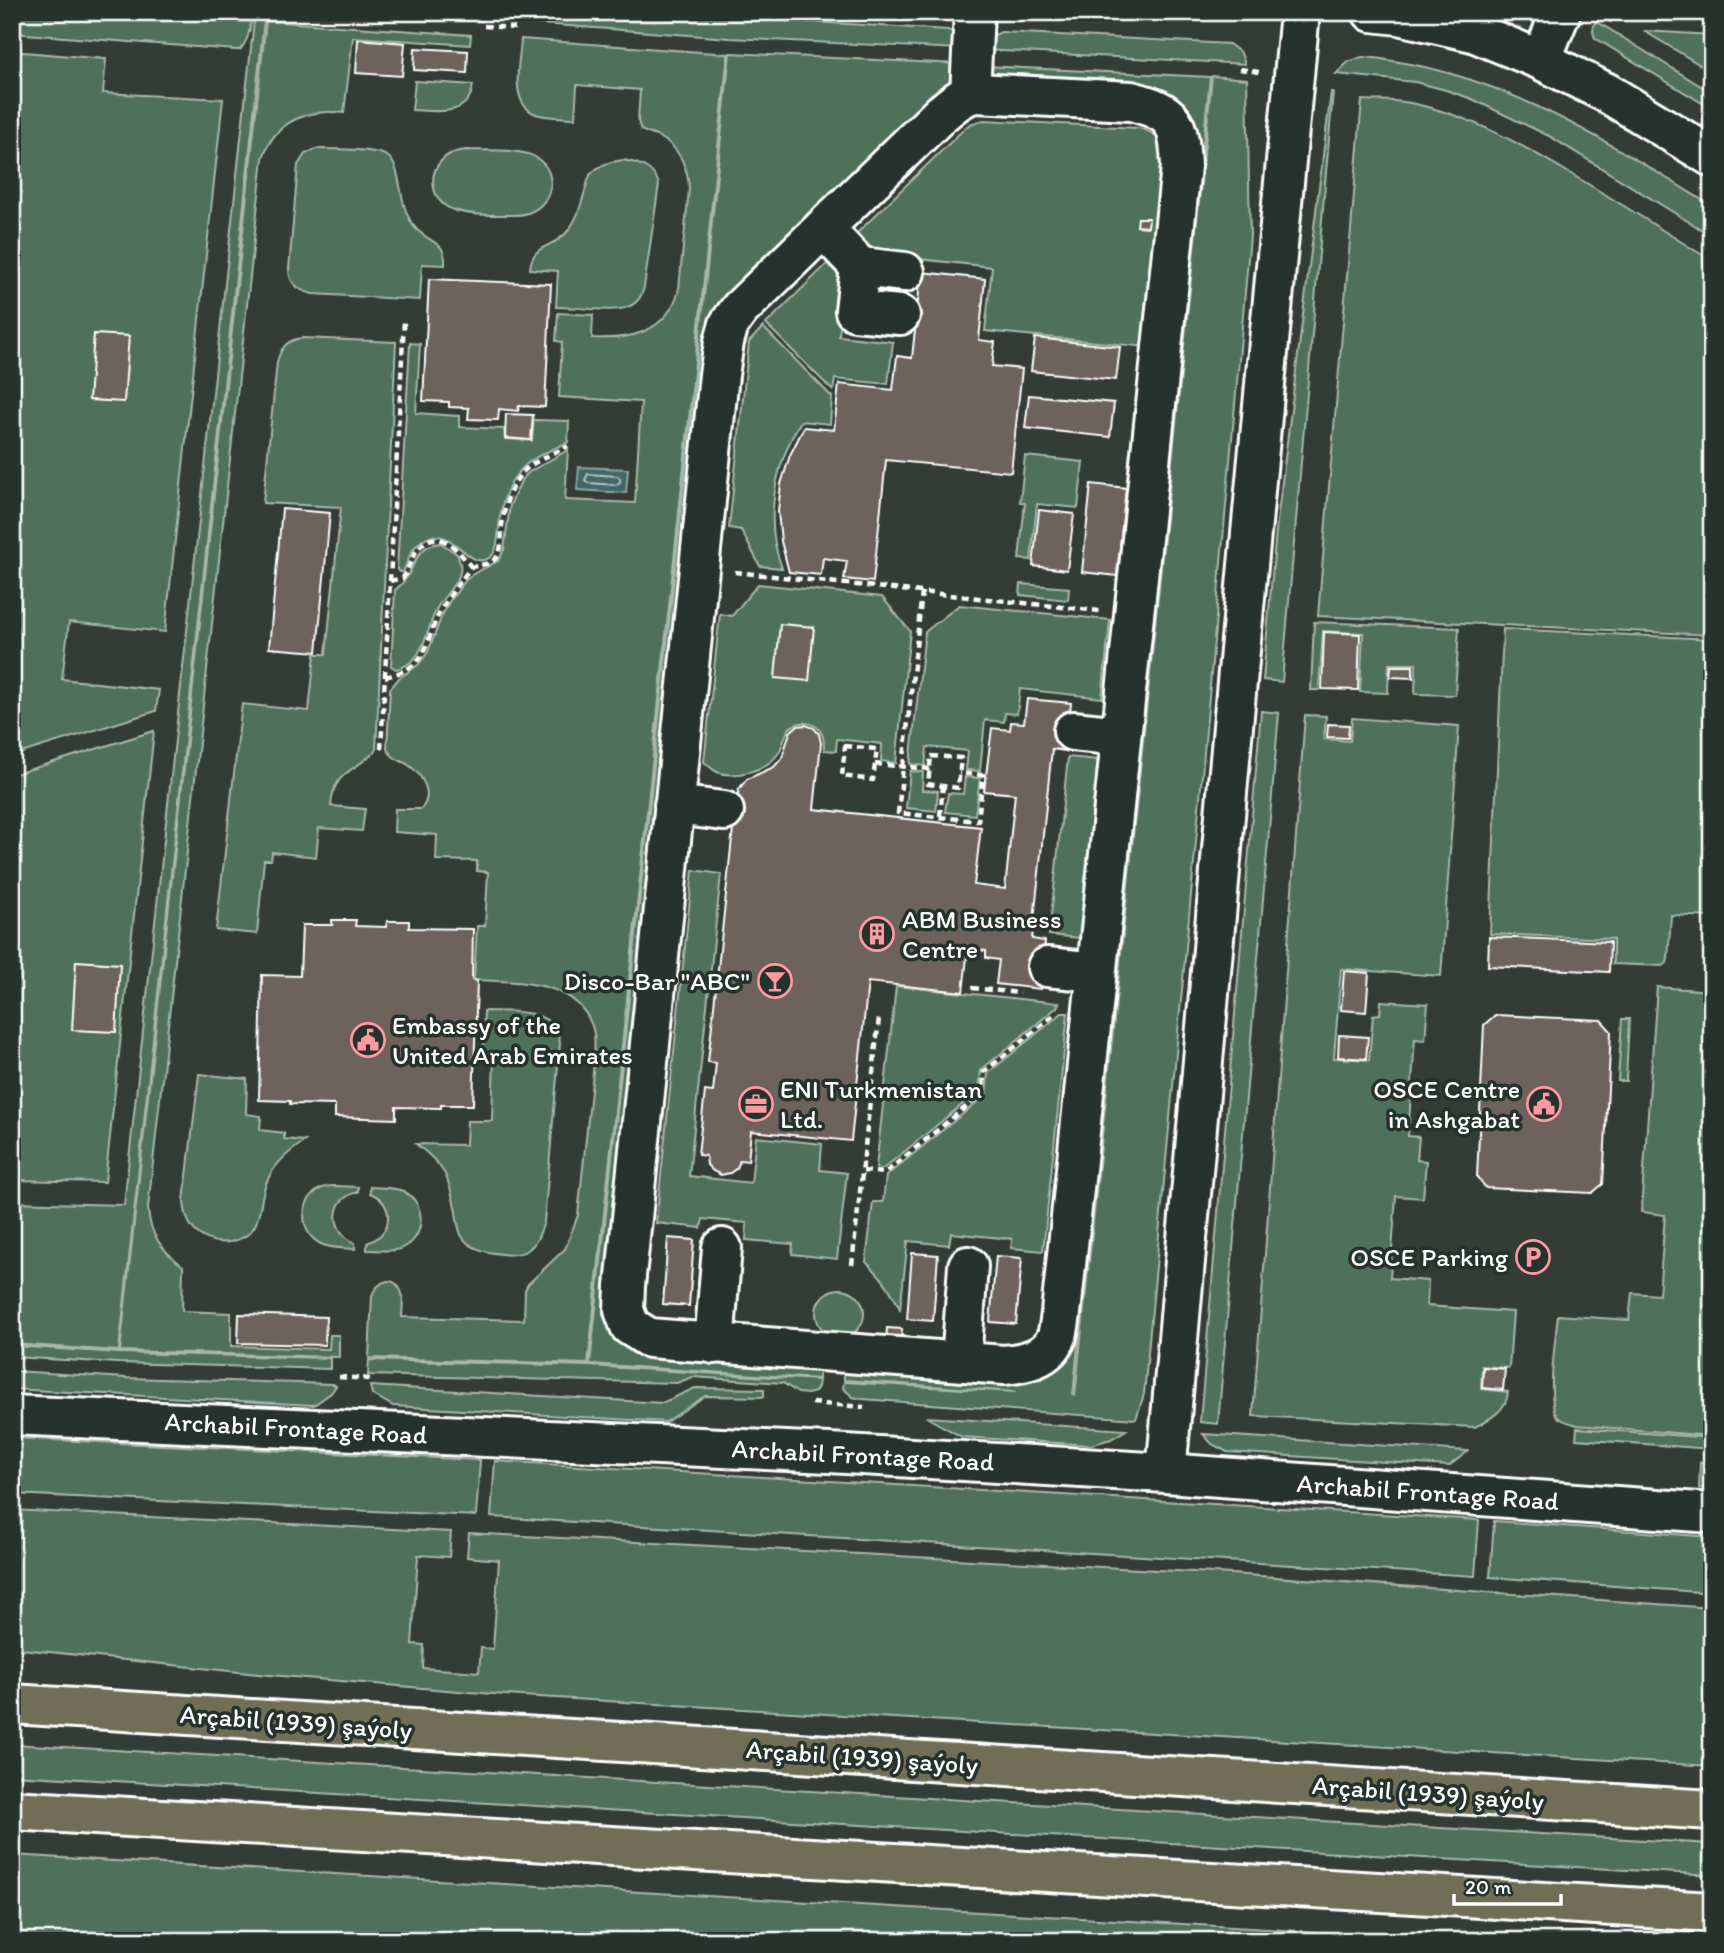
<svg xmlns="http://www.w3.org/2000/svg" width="1724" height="1953" font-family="Itim,sans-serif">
  <rect width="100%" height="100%" fill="#343c36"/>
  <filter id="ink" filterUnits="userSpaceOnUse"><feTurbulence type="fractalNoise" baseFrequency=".0143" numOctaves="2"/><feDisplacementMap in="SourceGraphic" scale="14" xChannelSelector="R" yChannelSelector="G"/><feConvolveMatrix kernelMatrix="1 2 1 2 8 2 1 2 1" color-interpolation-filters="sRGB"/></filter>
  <g filter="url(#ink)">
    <path fill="#4f705a" stroke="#a7b8ac" stroke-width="2" d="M 12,12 L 104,12 L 251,21 C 250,32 247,42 240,50 L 236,50 L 12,33 Z
      M 337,12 L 481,12 L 482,21 Z
      M 518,12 L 646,12 L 948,30 L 957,35 L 960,49 L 729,38 L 516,22 Z
      M 254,20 L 264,20 L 119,1351 L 12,1344 L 12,1202 L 124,1205 Z
      M 266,21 L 471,35 L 470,45 L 353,37 L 344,113 C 309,108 274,121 263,158 L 148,1208 C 149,1235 163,1251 183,1266 L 182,1311 L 231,1313 L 231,1346 L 329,1349 L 330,1335 L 339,1335 L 339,1357 L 120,1351 Z
      M 1596,21 L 1712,93 L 1712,109 L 1595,38 C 1592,32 1592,27 1596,21 Z
      M 1644,31 L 1712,35 L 1712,72 Z
      M 1001,32 L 1229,44 L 1241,53 L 1245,64 L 984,50 L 990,37 Z
      M 521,39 L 728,54 L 588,1364 L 369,1358 L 372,1296 C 375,1284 392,1273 400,1289 C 405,1296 402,1309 402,1317 L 524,1320 L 525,1290 L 528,1284 L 565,1249 L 578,1215 L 594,1062 C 594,1051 596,1040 593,1029 C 578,979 516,982 474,980 L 477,926 L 485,926 L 488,872 L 477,871 L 477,861 L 436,860 L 437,835 L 394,832 L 395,809 L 421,809 C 434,795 423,776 410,766 C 405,762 399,761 394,757 C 391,755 389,752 387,749 L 390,689 L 399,678 L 418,665 L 428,652 L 443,613 L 449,602 L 466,580 L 473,574 L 498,561 L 504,550 L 510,505 L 522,479 L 529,472 L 568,450 L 565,500 L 635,503 L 641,402 L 559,397 L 562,342 L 556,341 L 558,313 L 593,315 L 592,338 C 627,340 663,334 677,296 C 681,285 680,270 682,258 C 684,235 687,212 689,188 C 688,169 680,149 663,139 C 656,135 648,134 641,130 L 638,121 L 640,90 L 577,85 L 575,118 C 563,117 548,118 536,114 C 508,104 520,62 521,39 Z
      M 12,51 L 106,59 L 103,93 L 223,99 L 165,632 L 69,622 L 62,679 L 159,690 L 156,711 L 12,756 Z
      M 730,53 L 959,64 L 958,76 L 730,302 L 615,1332 L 632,1353 L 651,1359 L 819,1370 L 819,1379 L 590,1364 Z
      M 1362,57 C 1381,58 1400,62 1420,66 C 1527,89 1619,149 1712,206 L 1712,236 L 1549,136 L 1472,99 L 1446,90 L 1415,82 L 1336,74 L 1348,62 Z
      M 984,66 L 1210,77 L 1073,1395 L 1075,1396 L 1212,76 L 1247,79 L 1250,236 L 1198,820 L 1144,1394 L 1136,1419 L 862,1399 L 853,1397 L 843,1388 L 844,1382 L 1016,1392 L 844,1380 L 844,1371 L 1023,1383 C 1042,1381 1050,1374 1062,1360 L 1181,103 L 1176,98 L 1161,91 L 983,80 Z
      M 415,81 L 473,85 C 469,118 436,111 412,110 Z
      M 1331,92 L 1333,92 L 1282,682 L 1263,680 L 1276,530 Z
      M 1362,100 C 1378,101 1395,100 1410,103 C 1467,114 1521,144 1571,174 C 1619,202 1665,232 1712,261 L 1712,635 L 1318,616 Z
      M 984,120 L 1138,128 C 1151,131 1159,136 1165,148 L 1147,347 L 985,331 L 992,267 L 872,254 L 855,235 L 965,128 L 970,124 Z
      M 316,149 C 332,149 374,148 387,156 C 401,164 399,199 408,216 C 411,223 415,229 421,233 C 435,245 446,243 445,265 L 422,264 L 420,300 L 313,294 C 300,291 289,284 289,269 L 298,165 L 305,154 Z
      M 466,150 C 484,151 519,148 535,157 C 564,174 550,215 515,215 C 498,215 467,216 451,209 C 432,201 427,175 442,160 C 448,153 457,151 466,150 Z
      M 623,160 C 639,163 653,167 659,184 L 644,287 C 638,314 612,310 591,309 C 580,308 568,307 556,307 L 558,271 L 530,269 C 532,243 553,249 567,232 C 581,215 583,194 590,175 C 600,164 609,162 623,160 Z
      M 832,259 L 845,280 L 839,336 L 893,342 L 888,384 L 835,379 L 833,391 L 766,324 Z
      M 763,327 L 832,397 L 830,424 L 801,421 C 775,464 763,520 782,568 L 760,566 L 741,530 L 729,528 L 749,342 Z
      M 302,338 L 396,342 L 376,750 C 358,771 333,769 331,806 L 365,809 L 362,831 L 319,828 L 316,857 L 272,852 L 271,860 L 264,860 L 257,934 L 216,930 L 242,704 L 309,711 L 315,654 L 326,654 L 341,507 L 263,503 L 277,362 C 281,347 287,340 302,338 Z
      M 410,343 L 420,344 L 416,413 L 459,416 L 459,427 L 504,429 L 505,439 L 532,441 L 534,420 L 569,421 L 568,442 C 552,450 529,458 518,473 C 509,483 503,499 501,512 C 498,524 500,552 489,558 C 470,570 456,533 433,536 C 426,538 419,542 415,547 C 409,554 407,564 403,572 L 400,572 L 397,569 Z
      M 1025,456 L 1083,462 L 1078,508 L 1037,504 L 1031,560 L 1019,559 L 1025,503 L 1020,502 Z
      M 441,543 L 457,554 C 460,562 462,568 459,576 C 454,587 443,597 437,608 C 426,629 425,663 396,669 L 391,666 L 395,590 C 417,574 411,545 441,543 Z
      M 758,584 L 882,597 L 910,631 L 896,763 L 881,761 L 882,744 L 837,739 L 836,751 L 824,750 C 824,745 824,738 822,734 C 816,721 798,719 789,729 C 784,736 783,747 778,754 C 767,770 735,779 717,772 C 713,770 708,765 704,762 L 720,614 L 732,616 Z
      M 1021,584 L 1069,588 L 1068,600 L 1020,595 Z
      M 959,605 L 1110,620 L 1102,698 L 1020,689 L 1017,714 L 1005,713 L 1004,722 L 985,720 L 980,771 L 966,770 L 968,751 L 927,747 L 925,766 L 910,764 L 925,632 Z
      M 1314,622 L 1459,628 L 1455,695 L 1415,694 L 1416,664 L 1389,664 L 1388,693 L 1360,692 L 1363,633 L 1323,631 L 1319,690 L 1311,690 Z
      M 1503,629 L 1712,639 L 1712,917 L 1671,915 L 1668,959 L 1667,963 L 1663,966 L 1613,964 L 1613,939 L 1490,934 Z
      M 1261,711 L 1279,713 L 1218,1424 L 1200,1422 Z
      M 1305,715 L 1326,716 L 1324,739 L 1350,741 L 1352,718 L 1459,726 L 1441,976 L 1341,969 L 1334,1058 L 1369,1060 L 1373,1015 L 1380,1014 L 1381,1001 L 1428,1004 L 1425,1040 L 1415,1039 L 1408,1136 L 1419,1137 L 1417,1160 L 1426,1161 L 1423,1198 L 1396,1196 L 1390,1278 L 1428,1281 L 1427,1306 L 1513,1312 L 1509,1368 L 1482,1366 L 1481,1389 L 1508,1392 C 1507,1410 1490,1419 1475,1427 L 1253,1416 Z
      M 154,731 L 105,1182 L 12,1180 L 12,958 L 15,870 L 12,867 L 12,775 Z
      M 1068,757 L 1098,760 L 1080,938 L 1049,935 Z
      M 910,771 L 923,772 L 922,790 L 938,791 L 936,811 L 906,808 Z
      M 965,777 L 980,778 L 975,815 L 945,812 L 948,793 L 963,794 Z
      M 693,870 L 721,874 L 689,1176 L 751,1183 L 756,1137 L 822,1144 L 820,1170 L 847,1173 L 837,1259 L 792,1254 L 793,1244 L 746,1240 L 747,1223 L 703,1219 L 701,1228 L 656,1223 Z
      M 896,986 L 1059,1003 L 1057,1007 L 981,1070 L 979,1091 L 883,1169 L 876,1168 Z
      M 1657,987 L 1712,991 L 1712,1436 L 1577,1425 C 1570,1423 1561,1421 1557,1416 C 1546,1402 1556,1334 1558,1315 L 1629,1320 L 1632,1293 L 1659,1295 L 1665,1215 L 1641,1212 Z
      M 484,1011 C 512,1012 555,1006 560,1043 L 544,1222 C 540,1233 537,1243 528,1250 C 513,1259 473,1253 463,1238 C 458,1231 457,1220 456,1212 C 449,1177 445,1166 416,1144 L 466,1145 L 467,1121 L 492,1121 L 494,1055 L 483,1054 Z
      M 1062,1013 L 1068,1013 L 1043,1251 L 1011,1248 L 1012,1239 L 951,1233 L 949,1245 L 908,1241 L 900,1309 C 891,1290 882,1276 866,1262 L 873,1202 L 883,1202 L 886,1176 L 986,1095 L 988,1073 Z
      M 1622,1019 L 1629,1019 L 1626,1081 L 1618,1081 Z
      M 199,1074 L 247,1079 L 246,1114 L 261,1116 L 260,1130 L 284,1133 L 284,1139 L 305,1141 C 290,1151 276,1162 268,1179 C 256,1201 267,1232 234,1241 C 223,1244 213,1243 203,1237 C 189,1229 185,1216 184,1201 Z
      M 336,1186 L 358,1187 L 358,1192 C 329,1198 330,1232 355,1243 L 355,1249 C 344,1248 331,1249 321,1244 C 297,1233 299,1195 325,1187 C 329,1186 333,1186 336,1186 Z
      M 370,1187 C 381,1188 394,1187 403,1191 C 428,1203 426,1240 400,1249 C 390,1252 377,1250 367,1250 L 367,1243 C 393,1235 396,1203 370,1193 Z
      M816 1313a24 24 0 1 1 48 0a24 24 0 1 1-48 0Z
      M 12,1346 L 119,1353 L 330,1358 L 330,1369 L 118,1363 L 12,1357 Z
      M 369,1360 L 589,1366 L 819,1380 L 818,1387 L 815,1392 L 808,1394 L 798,1393 L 783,1383 L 692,1377 L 677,1383 L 368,1375 Z
      M 14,1371 L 126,1378 L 333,1384 L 336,1386 L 331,1393 L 314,1405 L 13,1389 Z
      M 370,1386 L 662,1403 L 695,1388 L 764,1389 L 764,1397 L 705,1396 L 666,1422 L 393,1406 L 372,1394 Z
      M 926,1417 L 1126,1430 L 1111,1439 L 1090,1445 L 962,1437 Z
      M 1577,1428 L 1712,1438 L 1712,1449 L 1576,1439 Z
      M 1203,1434 L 1468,1451 L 1449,1466 L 1227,1452 L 1212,1444 Z
      M 12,1438 L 480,1460 L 476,1516 L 12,1494 Z
      M 495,1461 L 1479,1520 L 1475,1576 L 491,1517 Z
      M 1700,1462 L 1712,1462 L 1712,1489 L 1699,1488 Z
      M 12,1510 L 451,1532 L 449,1557 L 418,1555 L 412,1644 L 424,1645 L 423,1668 L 479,1672 L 481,1648 L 493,1649 L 499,1560 L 467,1557 L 469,1533 L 1232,1574 L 1712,1608 L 1712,1766 L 505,1695 L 258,1674 L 12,1648 Z
      M 1494,1521 L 1712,1537 L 1712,1593 L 1490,1577 Z
      M 12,1744 L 1712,1844 L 1712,1875 L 12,1775 Z
      M 12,1855 L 1469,1941 L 12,1941 Z"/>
    <path fill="#436866" stroke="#8ea4a3" stroke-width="2" d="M 579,467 L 628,469 L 626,493 L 577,490 Z"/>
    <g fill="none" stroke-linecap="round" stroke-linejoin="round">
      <path stroke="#b4c3c2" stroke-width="2" d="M 588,474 L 617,476 L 620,478 L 620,482 L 616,485 L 588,483 L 585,480 Z"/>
    </g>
    <path fill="#6e625c" stroke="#fff" stroke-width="2" d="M 358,39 L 405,43 L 402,76 L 356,73 Z
      M 415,48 L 468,51 L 467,73 L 414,70 Z
      M 1138,218 L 1149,218 L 1148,227 L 1137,226 Z
      M 921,272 L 985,279 L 979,340 L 995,342 L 992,366 L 1022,369 L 1011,472 L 886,460 L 873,582 L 844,579 L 847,561 L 823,558 L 821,575 L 789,572 L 781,541 L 778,511 L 781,484 L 790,455 L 804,427 L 834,430 L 839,384 L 893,390 L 897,356 L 912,358 Z
      M 429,279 L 551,284 L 545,407 L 519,406 L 518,411 L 499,409 L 498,420 L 468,419 L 469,408 L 449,407 L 449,402 L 423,401 Z
      M 94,334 L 129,336 L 124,402 L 89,400 Z
      M 1035,338 L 1120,347 L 1116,380 L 1031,371 Z
      M 1029,395 L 1114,403 L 1110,437 L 1025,428 Z
      M 506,414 L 533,415 L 531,440 L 505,438 Z
      M 1091,484 L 1126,488 L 1117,576 L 1082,572 Z
      M 282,509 L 330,513 L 317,652 L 269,648 Z
      M 1039,510 L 1074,514 L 1067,570 L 1033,566 Z
      M 780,624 L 814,627 L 809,681 L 775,678 Z
      M 1324,632 L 1360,634 L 1358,690 L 1322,689 Z
      M 1391,666 L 1413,666 L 1413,678 L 1390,677 Z
      M 1027,699 L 1071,703 L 1066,751 L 1052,749 L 1032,939 L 1045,941 L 1040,989 L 996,984 L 999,960 L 986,958 L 986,951 L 968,949 L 963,992 L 868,982 L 851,1141 L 751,1131 L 748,1161 L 740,1160 L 737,1168 L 730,1173 L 721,1175 L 713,1171 L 707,1165 L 706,1156 L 698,1155 L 705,1091 L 713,1092 L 716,1063 L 708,1062 L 736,801 L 739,789 L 747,779 L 774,767 L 782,758 L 790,732 L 797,726 L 806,725 L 814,728 L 819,734 L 821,743 L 814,809 L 981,827 L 974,885 L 1005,889 L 1015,794 L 984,791 L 992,728 L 1010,730 L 1011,722 L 1024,723 Z
      M 1328,724 L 1349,725 L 1348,738 L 1327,737 Z
      M 332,920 L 356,920 L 355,926 L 386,927 L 387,921 L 409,921 L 409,928 L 473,929 L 472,980 L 477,981 L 473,1105 L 441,1105 L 441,1108 L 396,1107 L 396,1119 L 335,1117 L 335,1105 L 290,1104 L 290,1101 L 259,1100 L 262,975 L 300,976 L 302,925 L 332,925 Z
      M 1489,937 L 1610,942 L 1609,972 L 1488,966 Z
      M 76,961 L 120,964 L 116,1032 L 72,1030 Z
      M 1344,971 L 1369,973 L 1366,1012 L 1341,1010 Z
      M 1495,1015 L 1601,1020 L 1611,1031 L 1603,1184 L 1592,1193 L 1486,1188 L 1477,1177 L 1484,1025 Z
      M 1339,1035 L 1368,1037 L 1366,1059 L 1338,1057 Z
      M 668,1238 L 694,1240 L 689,1306 L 663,1304 Z
      M 912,1253 L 938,1255 L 933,1321 L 907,1319 Z
      M 996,1256 L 1022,1258 L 1016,1324 L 990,1322 Z
      M 239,1314 L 326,1317 L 325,1345 L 238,1343 Z
      M 887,1328 L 902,1329 L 901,1342 L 886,1341 Z
      M 1483,1367 L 1505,1369 L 1503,1390 L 1482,1388 Z"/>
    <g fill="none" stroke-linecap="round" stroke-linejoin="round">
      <g stroke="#fff" stroke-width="44">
        <path id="minor" d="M 1372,12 L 1399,15 L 1473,32 L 1541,60 L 1607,93 L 1712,157
          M 1541,60 L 1561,12
          M 976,93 L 1131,101 C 1175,112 1179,122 1181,166 L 1061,1313 C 1060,1321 1059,1329 1057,1336 C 1049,1359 1024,1363 1004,1365 L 649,1338 L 630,1326 L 624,1310 L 625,1286 L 719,375 L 724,342 L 729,324 L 740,309 L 942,113 C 952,105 962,95 976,93 Z
          M 970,94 L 974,12
          M 823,228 L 860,267 L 905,272
          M 860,267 L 855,311 L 900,315
          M 1073,731 L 1121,736
          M 674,805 L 724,811
          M 1047,967 L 1096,972
          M 714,1344 L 722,1248
          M 961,1362 L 968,1266
          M 12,1415 L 829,1453 L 1166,1473 L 1712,1513
          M 1166,1473 L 1236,693 L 1300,12"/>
      </g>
      <g stroke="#fff" stroke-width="44">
        <path id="major" d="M 12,1704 L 1712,1810
          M 12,1810 L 1712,1912"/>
      </g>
      <path stroke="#fff" stroke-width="4.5" stroke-dasharray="7 5" stroke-linecap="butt" d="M 1598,13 L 1612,21
        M 484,26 L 516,28
        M 1240,69 L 1259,72
        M 735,572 L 1099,611
        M 390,581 L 403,578 C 409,569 411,557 418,549 C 438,524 459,551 471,567
        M 922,592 L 898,813 L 978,821 L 983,775 L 959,773
        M 385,677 C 432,666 423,642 442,608 C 450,594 461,581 471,567 C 479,565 490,565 496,558 C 503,549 501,536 502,526 C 504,509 509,488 521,474 C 532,461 553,454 568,446
        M 845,746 L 877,749 L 873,780 L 842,776 Z
        M 381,749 L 404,321
        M 931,756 L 961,758 L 958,788 L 928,784 Z
        M 875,764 L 930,769
        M 940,816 L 943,786
        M 972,988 L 1020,993
        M 863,1171 L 885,1173 L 983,1093 L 984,1072 L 1055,1014
        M 852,1265 L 879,1018
        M 339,1377 L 370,1379
        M 812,1403 L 864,1407"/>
      <use href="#minor" stroke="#26332d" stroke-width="38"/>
      <use href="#major" stroke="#716e59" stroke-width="38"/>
    </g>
  </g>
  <defs>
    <g id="building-ring" transform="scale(1.75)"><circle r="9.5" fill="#26332d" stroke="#ff9aa2" stroke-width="1.5"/><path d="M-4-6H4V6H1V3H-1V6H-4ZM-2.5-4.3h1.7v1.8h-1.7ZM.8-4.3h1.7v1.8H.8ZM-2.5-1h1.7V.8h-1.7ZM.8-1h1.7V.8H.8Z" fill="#ff9aa2"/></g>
    <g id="bar-ring" transform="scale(1.75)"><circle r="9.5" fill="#26332d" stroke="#ff9aa2" stroke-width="1.5"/><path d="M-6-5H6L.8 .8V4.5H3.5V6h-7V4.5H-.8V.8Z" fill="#ff9aa2"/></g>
    <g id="civic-ring" transform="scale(1.75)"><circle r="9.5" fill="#26332d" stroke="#ff9aa2" stroke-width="1.5"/><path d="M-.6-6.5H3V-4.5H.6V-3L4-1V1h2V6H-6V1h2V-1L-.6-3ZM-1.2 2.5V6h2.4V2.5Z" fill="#ff9aa2"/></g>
    <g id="office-ring" transform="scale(1.75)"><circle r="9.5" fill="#26332d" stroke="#ff9aa2" stroke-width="1.5"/><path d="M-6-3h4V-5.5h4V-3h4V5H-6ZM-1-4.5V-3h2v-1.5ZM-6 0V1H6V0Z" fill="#ff9aa2"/></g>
    <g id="parking-ring" transform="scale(1.75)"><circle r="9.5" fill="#26332d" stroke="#ff9aa2" stroke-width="1.5"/><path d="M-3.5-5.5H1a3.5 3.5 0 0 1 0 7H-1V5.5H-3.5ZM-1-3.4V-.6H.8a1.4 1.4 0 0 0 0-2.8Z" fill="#ff9aa2"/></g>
  </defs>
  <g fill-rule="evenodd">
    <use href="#building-ring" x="877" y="934"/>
    <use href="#bar-ring" x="775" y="981"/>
    <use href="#civic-ring" x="368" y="1040"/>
    <use href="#office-ring" x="756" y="1104"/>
    <use href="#civic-ring" x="1544" y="1104"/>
    <use href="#parking-ring" x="1533" y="1257"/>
  </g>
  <g text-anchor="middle" stroke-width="7" stroke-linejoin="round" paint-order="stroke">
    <g font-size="26" fill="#fff" stroke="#26332d" text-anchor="start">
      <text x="902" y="928">ABM Business<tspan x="902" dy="30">Centre</tspan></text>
      <text x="750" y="990" text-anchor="end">Disco-Bar "ABC"</text>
      <text x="392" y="1034">Embassy of the<tspan x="392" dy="30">United Arab Emirates</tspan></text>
      <text x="780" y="1098">ENI Turkmenistan<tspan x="780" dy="30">Ltd.</tspan></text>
      <text x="1520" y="1098" text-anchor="end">OSCE Centre<tspan x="1520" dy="30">in Ashgabat</tspan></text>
      <text x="1508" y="1266" text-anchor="end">OSCE Parking</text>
    </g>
    <g font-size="26" fill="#fff" stroke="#26332d">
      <text transform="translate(296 1428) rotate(3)" y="9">Archabil Frontage Road</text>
      <text transform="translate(863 1455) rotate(3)" y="9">Archabil Frontage Road</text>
      <text transform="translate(1428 1492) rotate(4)" y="9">Archabil Frontage Road</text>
      <text transform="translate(296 1722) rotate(4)" y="9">Arçabil (1939) şaýoly</text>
      <text transform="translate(862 1757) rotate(4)" y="9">Arçabil (1939) şaýoly</text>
      <text transform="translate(1428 1793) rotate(4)" y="9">Arçabil (1939) şaýoly</text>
    </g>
  </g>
  <rect width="1724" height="1953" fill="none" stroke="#26332d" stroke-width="42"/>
  <rect x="21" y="21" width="1682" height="1911" fill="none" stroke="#fff" stroke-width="2.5" filter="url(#ink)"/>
  <path d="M1454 1894v10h107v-10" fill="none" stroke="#ffffff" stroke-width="3.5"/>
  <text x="1465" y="1894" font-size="21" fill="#ffffff" stroke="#26332d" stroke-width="5" paint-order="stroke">20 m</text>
</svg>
